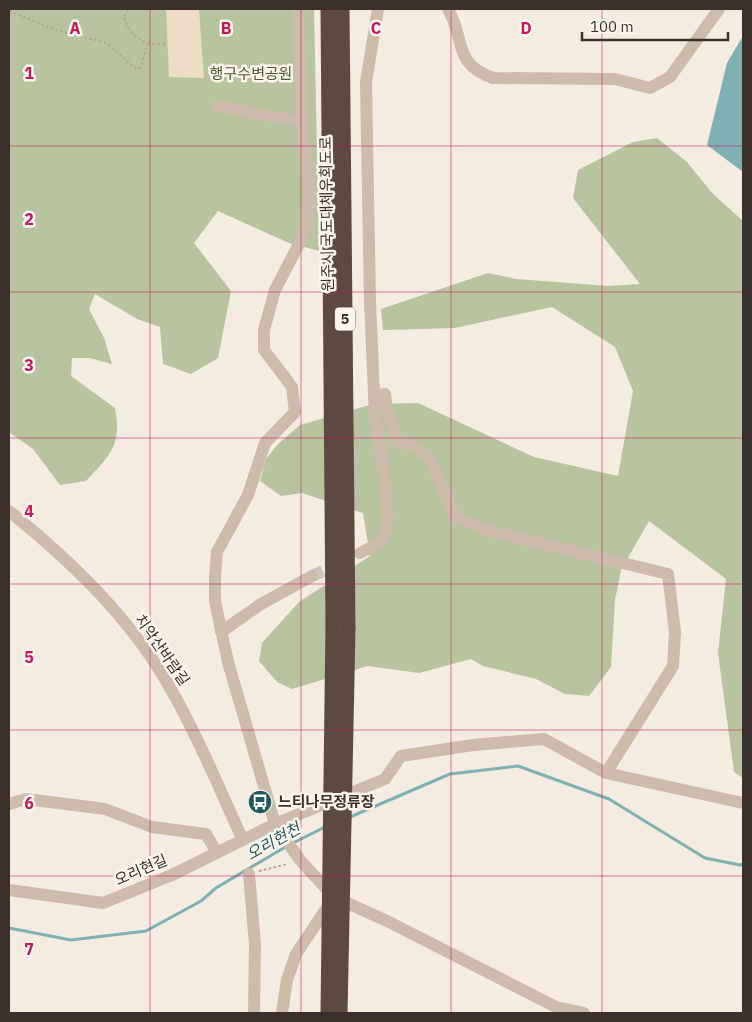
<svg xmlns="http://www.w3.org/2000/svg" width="752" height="1022" font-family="'IBM Plex Sans','Noto Sans KR',sans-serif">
  <rect width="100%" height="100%" fill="#f4ebe1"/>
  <path fill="#b8c4a0" d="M 9,9 L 314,9 L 319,251 L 289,243 L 218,211 L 194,243 L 231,291 L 218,358 L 191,374 L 163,364 L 160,327 L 137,319 L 95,294 L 89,309 L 104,338 L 112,364 L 90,358 L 72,358 L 71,376 L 115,408 C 122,446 110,455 86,481 L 60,485 L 33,449 L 9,432 Z
    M 657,138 L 687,162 L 713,194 L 743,221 L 743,778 L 734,772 L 718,653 L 726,579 L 649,521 L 621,570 L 615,600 L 611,667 L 589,696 L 565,694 L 536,679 L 483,666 L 471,659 L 419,673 L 368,666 L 292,689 L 277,682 L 259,661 L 262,643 L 299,602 L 370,556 L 363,513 L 302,493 L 281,496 L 260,481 L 266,459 L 278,444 L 300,425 L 373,404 L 418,403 L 534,457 L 618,476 L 633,391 L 615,347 L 552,307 L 455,328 L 383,330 L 381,309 L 488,273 L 517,279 L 608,286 L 640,284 L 573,198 L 578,170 L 633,142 Z"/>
  <path fill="#ecdcc8" d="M 166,9 L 199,9 L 204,78 L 169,77 Z"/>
  <path fill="#7fb0b2" d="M 743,36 L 743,172 L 707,145 L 727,63 Z"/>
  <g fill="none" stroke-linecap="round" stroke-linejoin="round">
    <path stroke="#7fb0b2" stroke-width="3" d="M 350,817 L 450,774 L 518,766 L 609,799 L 705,858 L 740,865 L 743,864
      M 293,843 L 325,827
      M 9,928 L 71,940 L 146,931 L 201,901 L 216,888 L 287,846"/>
    <path stroke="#cfc6bd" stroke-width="12" stroke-dasharray="12 6" stroke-linecap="butt" d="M 312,576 L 340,563"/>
    <path stroke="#b9a596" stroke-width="2" stroke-dasharray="2.5 2.5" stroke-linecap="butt" d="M 128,9 L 124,17 C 131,39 146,46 167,44
      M 9,11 L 59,31 L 107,43 L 136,69 L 141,67 L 147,44
      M 259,871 L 288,864"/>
    <path stroke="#cdbbac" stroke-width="12" d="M 298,9 L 302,122 L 310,194 L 307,224 L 301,240 L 275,290 L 264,330 L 264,350 L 292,387 L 295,412 L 265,443 L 248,495 L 217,552 L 215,577 L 215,601 L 228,662 L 275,824 L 300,860 L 334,897 L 387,921 L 556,1007 L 584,1013
      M 448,9 C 466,40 452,63 493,78 L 615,79 L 650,88 L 670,77 L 719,9
      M 217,106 L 302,122
      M 374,396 L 385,394 L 387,410 L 398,442 L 411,445 L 429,458 L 455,517 L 490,531 L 668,574 L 675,632 L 673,666 L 606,773
      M 9,511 C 72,562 133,620 173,693 C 200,740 220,791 243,840
      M 360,553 L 378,544 L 384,536 L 388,518 L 384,473 L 375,416 L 370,302 L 366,82 L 378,9
      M 221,632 L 261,604 L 312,576
      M 9,804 L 26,799 L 105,809 L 152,827 L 206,834 L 217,853
      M 249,874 L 255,945 L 254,1013
      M 9,890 L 103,903 L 172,875 L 275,824 L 385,779 L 401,756 L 473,745 L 544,739 L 606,773 L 743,803
      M 282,1013 L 287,980 L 296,954 L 330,903"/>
    <path stroke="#5c4a42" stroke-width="15" d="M 328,9 L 333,624
      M 342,9 L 348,629"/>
    <path stroke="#5c4a42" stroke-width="15" d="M 328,1013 L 333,624
      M 340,1013 L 348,629"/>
  </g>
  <path fill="none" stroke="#c2185b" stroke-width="1" stroke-opacity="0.55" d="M 150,9 L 150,1013M 301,9 L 301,1013M 451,9 L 451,1013M 602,9 L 602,1013M 9,146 L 743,146M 9,292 L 743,292M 9,438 L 743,438M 9,584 L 743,584M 9,730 L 743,730M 9,876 L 743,876"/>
  <defs>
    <g id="bus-disc" transform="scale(1.25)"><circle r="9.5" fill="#1f5a5e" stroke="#fbf5ee"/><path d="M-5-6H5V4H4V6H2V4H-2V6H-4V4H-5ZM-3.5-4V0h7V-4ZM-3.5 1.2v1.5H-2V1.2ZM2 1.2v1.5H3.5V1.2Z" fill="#fff"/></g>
  </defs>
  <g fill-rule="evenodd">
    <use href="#bus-disc" x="260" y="802"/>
  </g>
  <g text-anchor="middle" stroke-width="5" stroke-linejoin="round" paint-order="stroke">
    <rect fill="#fbf5ee" stroke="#756b66" stroke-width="1" x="335" y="307.5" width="20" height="23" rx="4"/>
    <g font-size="14" font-weight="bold" fill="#3b302b">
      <text x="345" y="324">5</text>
    </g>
    <g font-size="15" fill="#4a5a2e" stroke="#fbf5ee">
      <text x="251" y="79">행구수변공원</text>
    </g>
    <g font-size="15" fill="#3b302b" stroke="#fbf5ee">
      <text transform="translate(327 214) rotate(-91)" y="5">원주시 국도대체우회도로</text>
      <text transform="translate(162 650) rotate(55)" y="5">치악산바람길</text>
      <text transform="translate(141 870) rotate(-23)" y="5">오리현길</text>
    </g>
    <g font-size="15" font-weight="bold" fill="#3b302b" stroke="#fbf5ee" text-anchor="start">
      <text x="278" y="807">느티나무정류장</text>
    </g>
    <g font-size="16" font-style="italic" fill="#1f5a5e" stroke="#fbf5ee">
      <text transform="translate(273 841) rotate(-29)" y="6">오리현천</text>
    </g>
  </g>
  <g font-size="16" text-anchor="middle" font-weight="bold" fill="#c2185b" stroke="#fbf5ee" stroke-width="5" stroke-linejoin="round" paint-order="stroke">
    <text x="75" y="34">A</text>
    <text x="226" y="34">B</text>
    <text x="376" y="34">C</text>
    <text x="526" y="34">D</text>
    <text x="29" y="79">1</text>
    <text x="29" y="225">2</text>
    <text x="29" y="371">3</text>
    <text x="29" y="517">4</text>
    <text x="29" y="663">5</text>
    <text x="29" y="809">6</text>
    <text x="29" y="955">7</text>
  </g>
  <rect width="752" height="1022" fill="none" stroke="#3b302b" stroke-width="20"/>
  <path d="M582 32v8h146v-8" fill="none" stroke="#3b302b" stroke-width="2.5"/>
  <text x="590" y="32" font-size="15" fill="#3b302b" stroke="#fbf5ee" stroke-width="4" paint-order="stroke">100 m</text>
</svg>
